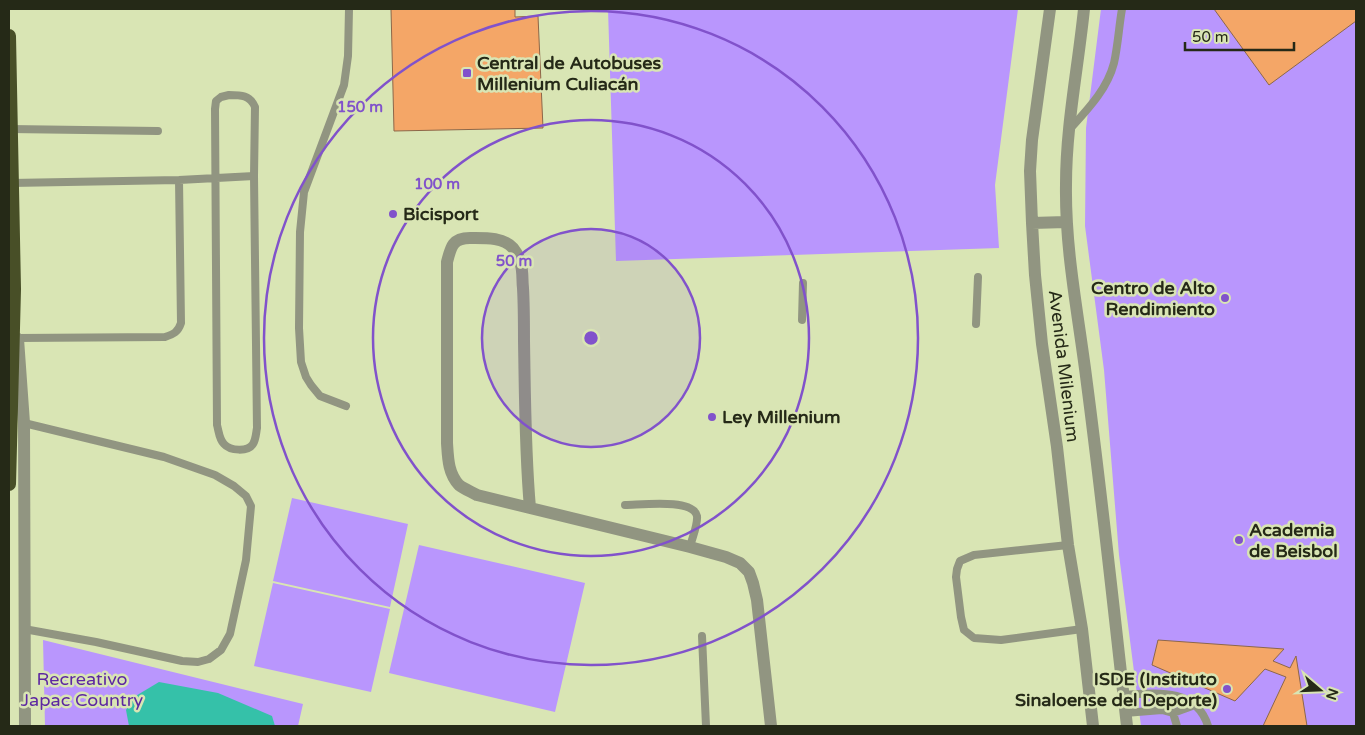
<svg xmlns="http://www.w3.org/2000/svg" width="1365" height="735" font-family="'Varela Round',sans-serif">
  <rect width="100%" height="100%" fill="#d9e5b4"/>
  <path fill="#b996fd" d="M 608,9 L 1018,9 L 995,185 L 999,248 L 616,261 Z
    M 1101,9 L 1356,9 L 1356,726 L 1141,726 L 1119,555 L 1104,370 L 1085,226 L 1086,128 Z
    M 292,498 L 408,524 L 390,607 L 273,581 Z
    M 419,545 L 585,583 L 555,712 L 389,673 Z
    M 273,583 L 390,609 L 371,692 L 254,666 Z
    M 43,640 L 303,704 L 298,726 L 45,726 Z"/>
  <path fill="#35c1a9" d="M 159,682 L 218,693 L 272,716 L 275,726 L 129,726 L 126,710 L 134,697 Z"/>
  <path fill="#f4a667" stroke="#8d6749" d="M 391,9 L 515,9 L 515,17 L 538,16 L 543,128 L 394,131 Z
    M 1214,9 L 1356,9 L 1356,21 L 1269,85 Z
    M 1158,640 L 1284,649 L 1273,661 L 1290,668 L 1296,656 L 1307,726 L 1263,726 L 1286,677 L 1265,669 L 1235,701 L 1152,665 Z"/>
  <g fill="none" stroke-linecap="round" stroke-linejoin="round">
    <path stroke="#919581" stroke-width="8" d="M 229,95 C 241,95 250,95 255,107 L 254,176 L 257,428 C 256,433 256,439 253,444 C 248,452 230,451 224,444 C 219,439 219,432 217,425 L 215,109 L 216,101 L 221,97 Z
      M 10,129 L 158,131
      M 1069,130 C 1087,110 1107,90 1114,63 C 1118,45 1119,26 1122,9
      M 11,183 L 179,180 L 254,176
      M 802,320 L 803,283
      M 976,324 L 978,277
      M 18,338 L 165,337 C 174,334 178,332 181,323 L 179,180
      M 346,406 L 320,396 L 311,385 L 306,377 L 301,362 L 299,328 L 300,232 L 304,192 L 344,85 L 348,56 L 349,9
      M 24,423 L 164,457 L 215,475 L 234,486 L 246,496 L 251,506 L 246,560 L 230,634 L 221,650 L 209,659 L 198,662 L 182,661 L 96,642 L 24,629
      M 625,505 C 640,505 693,498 697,516 C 698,525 692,538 690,547
      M 1068,545 L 974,555 L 960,561 L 957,569 L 956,577 L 961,617 L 964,630 L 974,638 L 1001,640 L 1082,629
      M 702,636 L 706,726
      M 1123,695 C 1155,693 1196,687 1208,726
      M 1125,713 L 1162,710 L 1173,713 L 1195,705
      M 1173,713 L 1177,726"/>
    <path stroke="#919581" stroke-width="12" d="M 530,508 C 525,452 525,396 524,341 C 524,323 524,306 523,288 C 522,280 523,272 521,265 C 520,259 517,253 513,248 C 503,237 485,238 470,238 C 453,238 451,246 447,262 L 447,443 C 448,458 448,473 459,485 C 464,489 472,492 477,495 L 690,547 L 726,557 L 740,563 L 749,572 L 753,583 L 757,600 L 771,726"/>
    <path stroke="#919581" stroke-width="12" d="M 1050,9 L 1032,140 L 1030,171 L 1032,223 L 1035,275 L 1042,344 L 1057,447 L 1068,545 L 1082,629 L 1093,726
      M 1084,9 C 1078,68 1066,126 1066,185 C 1065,252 1079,318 1087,384 C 1102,498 1114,612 1127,726
      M 1032,223 L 1066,222
      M 18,339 L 24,423 L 25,726"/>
    <path stroke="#484f27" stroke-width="14" d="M 9,36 L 14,289 L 9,484"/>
  </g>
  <circle cx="591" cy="338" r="109" fill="#8152cb" fill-opacity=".12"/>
  <g fill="none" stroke="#8152cb" stroke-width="2.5">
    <circle cx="591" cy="338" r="109"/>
    <circle cx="591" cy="338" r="218"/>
    <circle cx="591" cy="338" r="327"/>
  </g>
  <g fill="#8152cb" stroke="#d9e5b4" stroke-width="2">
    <rect x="462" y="68" width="10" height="10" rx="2.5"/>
    <circle cx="393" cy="214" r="5"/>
    <circle cx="1225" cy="298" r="5"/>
    <circle cx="712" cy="417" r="5"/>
    <circle cx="1239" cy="540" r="5"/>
    <circle cx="1227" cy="689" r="5"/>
  </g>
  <g text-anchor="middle" stroke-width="5" stroke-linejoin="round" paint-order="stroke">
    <g font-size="18" font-weight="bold" fill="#252917" stroke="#d9e5b4" text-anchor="start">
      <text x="477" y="69">Central de Autobuses<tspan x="477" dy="21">Millenium Culiacán</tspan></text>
      <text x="403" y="220">Bicisport</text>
      <text x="1215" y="294" text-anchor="end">Centro de Alto<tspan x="1215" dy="21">Rendimiento</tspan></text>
      <text x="722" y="423">Ley Millenium</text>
      <text x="1249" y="536">Academia<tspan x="1249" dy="21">de Beisbol</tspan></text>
      <text x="1217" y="685" text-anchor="end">ISDE (Instituto<tspan x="1217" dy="21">Sinaloense del Deporte)</tspan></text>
    </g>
    <g font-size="18" fill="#252917" stroke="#d9e5b4">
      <text transform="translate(1064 366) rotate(83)" y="6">Avenida Milenium</text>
    </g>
    <g font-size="18" fill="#5d27a1" stroke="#d9e5b4">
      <text x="82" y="685">Recreativo<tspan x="82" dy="21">Japac Country</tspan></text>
    </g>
  </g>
  <circle cx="591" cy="338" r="8" fill="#8152cb" stroke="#d9e5b4" stroke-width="2.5"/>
  <g font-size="15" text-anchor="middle" font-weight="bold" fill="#8152cb" stroke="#d9e5b4" stroke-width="5" stroke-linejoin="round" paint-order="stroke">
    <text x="360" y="112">150 m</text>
    <text x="437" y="189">100 m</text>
    <text x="514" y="266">50 m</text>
  </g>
  <rect width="1365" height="735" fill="none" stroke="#252917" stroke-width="20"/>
  <g transform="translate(1320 690) rotate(109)" stroke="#d9e5b4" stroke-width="4" paint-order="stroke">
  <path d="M0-4L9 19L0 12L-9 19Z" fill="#252917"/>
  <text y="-8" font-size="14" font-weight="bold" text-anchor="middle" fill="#252917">N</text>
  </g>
  <path d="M1185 42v8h109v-8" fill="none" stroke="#252917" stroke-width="2.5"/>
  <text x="1192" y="42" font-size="15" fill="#252917" stroke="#d9e5b4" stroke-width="4" paint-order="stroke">50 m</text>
</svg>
